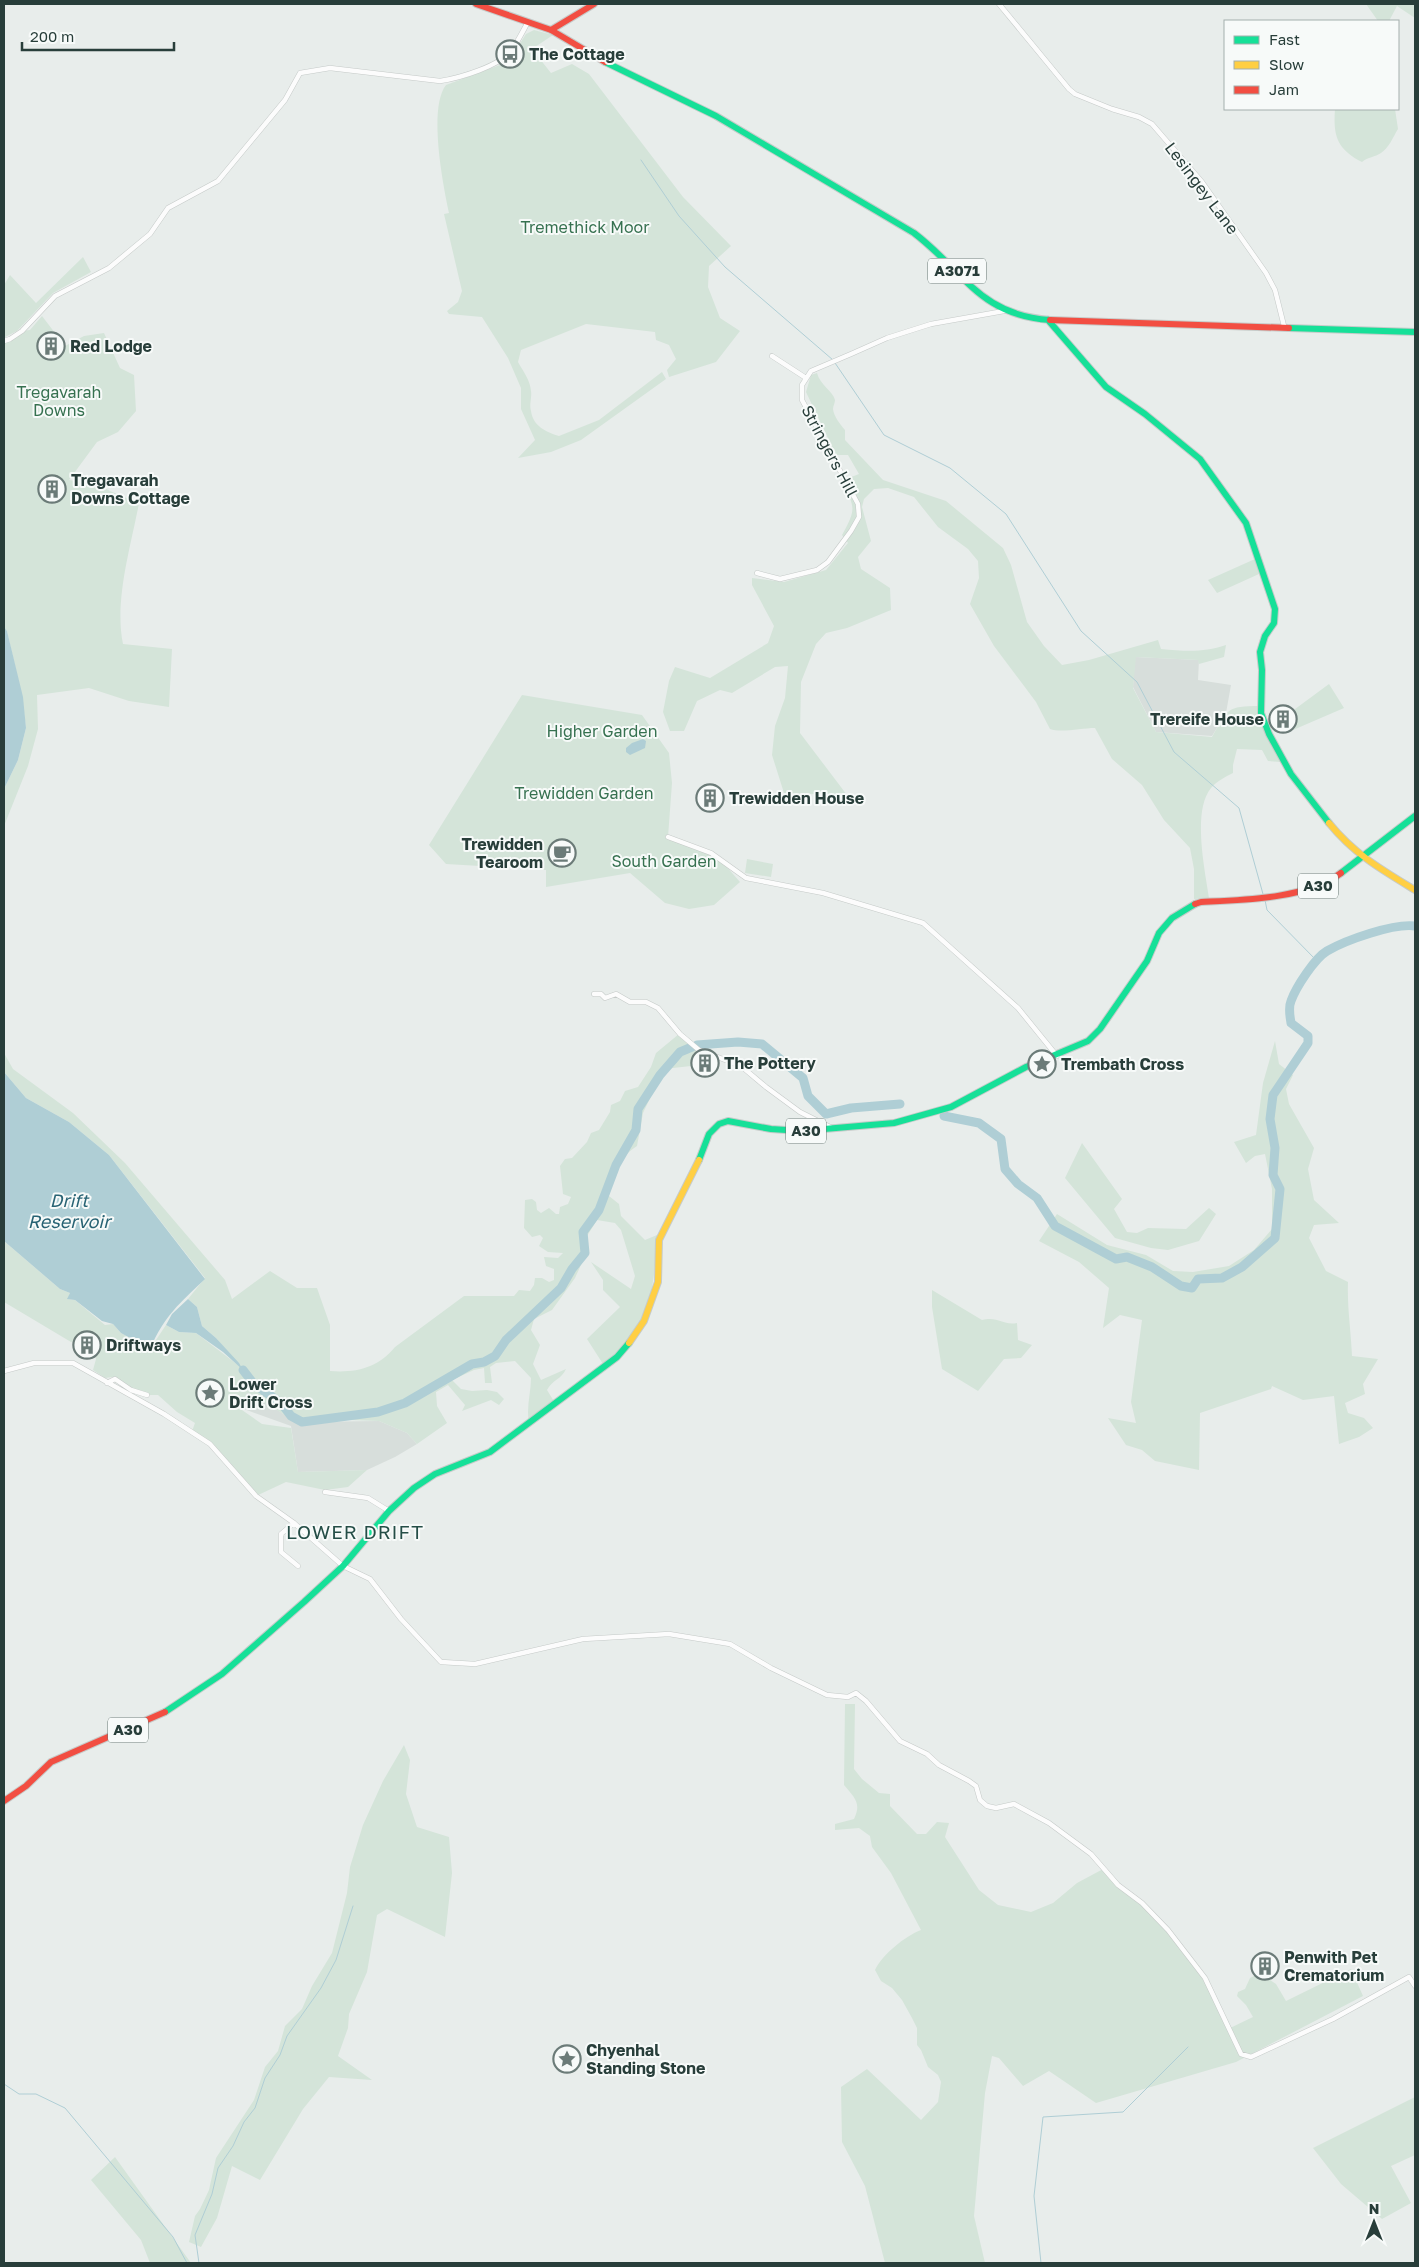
<svg xmlns="http://www.w3.org/2000/svg" width="1419" height="2267" font-family="'Golos Text',sans-serif">
  <rect width="100%" height="100%" fill="#e8edeb"/>
  <path fill="#d7dedb" d="M 1135,657 L 1199,660 L 1198,680 L 1231,685 L 1226,713 L 1212,736 L 1156,732 L 1133,687 Z
    M 247,1391 L 290,1418 L 303,1422 L 379,1421 L 407,1433 L 417,1444 L 395,1457 L 367,1470 L 298,1472 L 291,1426 L 241,1408 Z"/>
  <path fill="#d4e4d9" d="M 1366,4 L 1415,4 L 1415,18 L 1397,6 L 1389,21 L 1378,21 Z
    M 534,30 L 553,35 L 532,49 L 551,73 L 572,64 L 589,74 L 683,197 L 731,246 L 709,266 L 708,287 L 720,318 L 740,331 L 716,362 L 669,377 L 667,370 L 676,359 L 669,345 L 656,340 L 655,332 L 586,324 L 521,350 L 518,362 C 523,371 530,380 531,391 C 532,398 529,405 531,411 C 533,426 546,432 559,436 L 599,420 L 662,372 L 666,379 L 581,440 L 551,452 L 518,458 L 535,440 L 521,409 L 521,388 L 508,358 L 482,317 L 449,314 L 447,311 L 458,302 L 462,291 L 444,214 L 449,213 C 443,185 428,108 446,85 L 508,62 L 526,34 Z
    M 1335,109 L 1395,109 L 1398,129 C 1393,137 1389,148 1381,153 C 1375,157 1368,157 1362,162 C 1337,149 1333,136 1335,109 Z
    M 83,257 L 91,272 L 53,293 L 17,331 L 5,337 L 4,285 L 10,275 L 36,303 Z
    M 42,316 L 65,346 L 84,336 L 104,333 L 120,368 L 134,375 L 136,411 L 118,432 L 97,442 L 69,480 L 100,485 L 110,491 L 139,503 C 131,546 114,601 123,644 L 172,649 L 169,707 L 129,701 L 89,688 L 37,695 L 38,729 L 28,766 L 4,826 L 4,789 L 18,760 L 26,728 L 22,696 L 7,631 L 4,628 L 4,341 L 22,331 L 30,330 Z
    M 817,373 C 820,385 833,391 835,400 C 835,403 833,406 833,409 C 834,417 840,424 845,430 L 845,440 L 883,480 L 946,501 L 1003,548 L 1011,565 L 1027,622 L 1044,646 L 1062,665 L 1089,660 L 1158,640 L 1161,649 C 1184,651 1203,653 1226,645 L 1224,657 L 1199,664 L 1198,660 L 1136,657 L 1133,688 L 1156,732 L 1212,737 C 1228,709 1226,706 1260,706 C 1258,725 1272,745 1281,762 L 1268,761 L 1262,750 L 1237,749 L 1233,765 L 1233,773 C 1225,777 1217,781 1211,788 C 1192,811 1205,870 1209,898 L 1194,899 L 1194,869 L 1190,848 L 1164,820 L 1142,785 L 1112,759 L 1095,728 C 1082,728 1061,733 1050,729 L 1036,702 L 994,646 L 970,604 L 979,578 L 978,561 L 968,549 L 938,527 L 914,497 L 888,488 L 874,489 L 864,499 L 862,507 L 871,541 L 858,557 L 861,569 L 890,588 L 891,610 L 847,628 L 826,633 L 816,644 L 801,682 L 800,733 L 847,795 L 784,793 L 772,755 L 775,726 L 785,698 L 788,666 L 775,667 L 732,693 L 720,690 L 697,701 L 684,731 L 670,731 L 663,712 L 669,681 L 675,667 L 710,678 L 768,643 L 774,626 L 752,585 L 752,578 L 784,582 L 826,570 L 848,543 L 842,535 C 857,508 855,507 841,481 L 859,474 L 848,455 L 836,455 L 806,392 L 811,375 Z
    M 1255,559 L 1259,574 L 1217,593 L 1208,580 Z
    M 1329,684 L 1344,708 L 1293,730 L 1287,715 Z
    M 522,695 L 642,715 L 669,753 L 672,783 L 668,837 L 718,857 L 740,882 L 714,905 L 689,909 L 665,903 L 630,873 L 546,887 L 546,870 L 446,864 L 429,845 Z
    M 747,859 L 773,864 L 771,877 L 745,873 Z
    M 679,1034 L 699,1050 L 691,1066 L 664,1069 L 643,1113 L 637,1146 C 619,1157 612,1176 609,1196 L 619,1204 L 621,1216 L 645,1240 L 657,1235 C 654,1292 651,1326 603,1364 L 587,1339 L 620,1307 L 603,1290 L 603,1280 L 591,1262 L 631,1289 L 635,1276 L 621,1230 L 615,1223 L 597,1220 L 587,1236 L 586,1254 L 575,1278 L 552,1310 L 534,1319 L 531,1330 L 540,1345 L 533,1364 L 541,1380 L 566,1369 C 562,1379 552,1380 547,1390 L 555,1403 L 529,1423 C 526,1407 531,1393 531,1378 L 515,1361 L 496,1363 L 490,1367 L 492,1383 L 485,1383 L 484,1368 L 474,1370 L 452,1380 L 461,1389 L 472,1391 L 487,1390 L 497,1392 L 504,1399 L 499,1405 L 491,1400 L 462,1411 L 465,1405 L 448,1385 L 436,1392 L 437,1406 L 447,1423 L 417,1444 L 407,1433 L 379,1421 L 290,1418 L 247,1392 L 242,1410 L 262,1424 L 291,1428 L 298,1472 L 367,1470 L 348,1487 L 325,1490 L 286,1482 L 256,1496 L 210,1444 L 191,1434 L 195,1423 L 177,1412 L 158,1395 L 147,1395 L 131,1390 L 112,1377 L 105,1378 L 93,1370 L 96,1359 L 91,1341 L 84,1337 L 71,1342 L 4,1302 L 4,1241 L 60,1289 L 70,1293 L 68,1299 L 75,1300 L 105,1325 L 113,1324 L 121,1333 L 150,1349 L 166,1325 L 179,1332 L 196,1333 L 238,1365 L 216,1338 L 202,1326 L 197,1307 L 188,1299 L 205,1278 L 109,1155 L 69,1122 L 26,1098 L 4,1072 L 4,1053 L 13,1069 L 73,1113 L 125,1163 L 225,1280 L 232,1299 L 270,1271 L 297,1288 L 317,1288 L 330,1325 L 330,1371 C 356,1373 378,1368 395,1347 L 464,1296 L 514,1296 L 519,1290 L 530,1291 L 534,1285 L 535,1278 L 542,1278 L 549,1282 L 554,1280 L 554,1269 L 546,1266 L 544,1257 L 558,1258 L 563,1253 L 548,1252 L 539,1246 L 543,1238 L 540,1235 L 532,1237 L 524,1228 L 525,1200 L 532,1199 L 536,1202 L 537,1210 L 541,1213 L 549,1208 L 556,1214 L 559,1214 L 560,1207 L 568,1204 L 571,1197 L 563,1194 L 560,1166 L 565,1159 L 572,1158 L 587,1142 L 591,1133 L 599,1130 L 610,1112 L 611,1105 L 620,1101 L 625,1091 L 638,1087 L 651,1067 L 656,1053 Z
    M 1275,1041 L 1279,1064 L 1293,1075 L 1286,1089 L 1289,1104 L 1314,1148 L 1308,1169 L 1314,1200 L 1339,1223 L 1314,1225 L 1309,1238 L 1326,1271 L 1348,1282 C 1347,1307 1351,1331 1352,1356 L 1378,1359 L 1363,1384 L 1365,1394 L 1345,1403 L 1348,1413 L 1364,1418 L 1373,1428 L 1359,1437 L 1339,1444 L 1334,1396 L 1303,1400 L 1272,1386 L 1271,1389 L 1200,1413 L 1199,1470 L 1155,1461 L 1142,1450 L 1126,1445 L 1108,1418 L 1136,1423 L 1131,1402 L 1142,1320 L 1120,1315 L 1103,1328 L 1109,1288 L 1079,1262 L 1039,1241 L 1057,1214 L 1107,1245 L 1146,1255 L 1173,1271 L 1193,1272 L 1229,1266 L 1254,1250 L 1272,1229 L 1272,1189 L 1265,1154 L 1255,1156 L 1246,1163 L 1234,1142 L 1256,1135 L 1263,1083 Z
    M 1082,1143 L 1122,1199 L 1114,1209 L 1127,1232 L 1137,1233 L 1148,1228 L 1186,1229 L 1209,1208 L 1216,1214 L 1199,1241 L 1168,1250 L 1151,1248 L 1115,1238 L 1065,1178 Z
    M 932,1290 L 982,1320 C 999,1316 1003,1326 1017,1323 L 1018,1340 L 1032,1345 L 1021,1358 L 1004,1359 L 978,1391 L 942,1369 L 932,1307 Z
    M 845,1704 L 855,1704 L 854,1769 L 862,1779 L 879,1793 L 890,1794 L 890,1806 L 917,1834 L 926,1834 L 937,1822 L 949,1823 L 945,1837 L 979,1890 L 998,1905 L 1031,1912 L 1053,1903 L 1077,1883 L 1105,1868 L 1118,1885 L 1142,1903 L 1168,1930 L 1205,1978 L 1228,2029 L 1253,2017 L 1246,2005 L 1237,1996 L 1238,1992 L 1245,1989 L 1250,1978 L 1260,1973 L 1276,1984 L 1286,2001 L 1351,1969 L 1363,1996 L 1236,2062 L 1096,2103 L 1049,2071 L 1023,2086 L 999,2058 L 992,2056 L 985,2093 L 974,2216 L 985,2263 L 885,2263 L 865,2186 L 842,2142 L 841,2087 L 867,2069 L 921,2120 L 938,2102 L 941,2082 L 938,2075 L 928,2067 L 921,2050 L 917,2045 L 917,2028 L 912,2018 L 902,2000 L 892,1988 L 881,1981 L 875,1970 C 882,1955 905,1936 921,1930 L 891,1873 L 872,1847 L 870,1836 L 859,1828 L 835,1830 L 835,1824 L 854,1819 C 862,1803 854,1797 844,1785 Z
    M 404,1745 L 410,1760 L 406,1794 L 417,1827 L 449,1837 L 452,1873 L 445,1937 L 387,1909 L 377,1915 L 367,1972 L 349,2014 L 348,2028 L 338,2056 L 372,2080 L 329,2077 L 303,2109 L 260,2180 L 232,2166 L 217,2218 L 201,2247 L 189,2242 L 195,2216 L 200,2209 L 209,2190 L 216,2158 L 254,2100 L 265,2067 L 278,2051 L 285,2026 L 302,2009 L 312,1986 L 332,1953 L 347,1893 L 350,1867 L 363,1825 L 383,1781 Z
    M 1415,2097 L 1415,2155 L 1391,2166 L 1411,2203 L 1382,2219 L 1341,2184 L 1313,2148 Z
    M 115,2157 L 191,2263 L 150,2263 L 141,2240 L 91,2180 Z"/>
  <path fill="#afced5" d="M 4,627 L 7,631 L 23,697 L 26,728 L 18,760 L 4,789 Z
    M 643,739 L 646,741 L 645,748 L 630,755 L 626,752 L 626,748 L 632,743 Z
    M 4,1072 L 26,1098 L 69,1122 L 109,1155 L 205,1279 C 179,1304 165,1315 150,1349 L 121,1333 L 113,1324 L 102,1321 L 75,1300 L 67,1299 L 70,1293 L 60,1289 L 4,1241 Z
    M 188,1299 L 197,1307 L 202,1326 L 216,1338 L 239,1363 L 243,1370 L 223,1352 L 196,1333 L 179,1332 L 166,1325 L 172,1314 Z"/>
  <g fill="none" stroke-linecap="round" stroke-linejoin="round">
    <path stroke="#afced5" stroke-width="1" d="M 641,160 L 679,216 L 725,267 L 833,360 L 884,435 L 950,468 L 1006,514 L 1081,631 L 1137,682 L 1174,752 L 1239,808 L 1263,894
      M 1265,900 L 1267,910 L 1316,960
      M 4,2084 L 19,2094 L 36,2094 L 65,2108 L 173,2237 L 187,2263
      M 199,2263 L 195,2235 L 212,2194 L 218,2168 L 233,2146 L 244,2122 L 255,2108 L 265,2078 L 280,2055 L 287,2036 L 321,1988 L 336,1960 L 353,1906
      M 1041,2263 L 1034,2196 L 1043,2117 L 1123,2112 L 1188,2047"/>
    <path stroke="#afced5" stroke-width="9" d="M 697,1045 L 738,1042 L 762,1044 L 803,1078 L 808,1096 L 826,1114 L 851,1108 L 900,1104
      M 944,1116 L 979,1123 L 1001,1139 L 1005,1169 L 1018,1184 L 1037,1198 L 1055,1226 L 1116,1259 L 1127,1257 L 1152,1267 L 1181,1286 L 1192,1288 L 1198,1279 L 1222,1278 L 1242,1267 L 1275,1238 L 1280,1189 L 1273,1175 L 1275,1148 L 1270,1119 L 1273,1095 L 1308,1043 L 1308,1036 L 1291,1023 C 1290,1016 1288,1008 1291,1001 C 1296,987 1315,958 1327,951 C 1346,940 1394,923 1415,926
      M 243,1370 L 253,1383 L 282,1404 L 291,1416 L 302,1422 L 378,1412 L 405,1403 L 472,1364 L 484,1362 L 495,1356 L 506,1340 L 561,1288 L 572,1269 L 585,1253 L 583,1232 L 599,1210 L 616,1165 L 636,1130 L 638,1109 L 660,1075 L 680,1052 L 692,1047"/>
    <g stroke="#c5cac8" stroke-width="5.5">
      <path id="street" d="M 999,4 L 1069,89 L 1075,94 L 1112,109 L 1139,117 L 1152,124 L 1202,182 L 1266,273 L 1275,290 L 1284,326
        M 4,341 L 10,339 L 22,331 L 55,296 L 109,268 L 150,234 L 168,208 L 218,181 L 285,100 L 300,73 L 330,68 L 440,81 C 460,78 500,66 512,50 C 518,41 523,31 528,22
        M 772,356 L 806,378
        M 757,573 L 780,579 L 817,570 L 828,562 L 851,531 L 859,517 L 858,504 L 802,400 L 802,385 L 811,371 L 851,354 L 887,338 L 931,324 L 1004,311
        M 668,837 L 711,853 L 746,878 L 823,893 L 923,923 L 1018,1008 L 1057,1056
        M 594,994 L 601,994 L 605,998 L 616,994 L 630,1002 L 646,1002 L 658,1008 L 680,1034 L 699,1050 L 741,1066 L 766,1087 L 800,1112 L 830,1127
        M 4,1371 L 34,1363 L 73,1363 L 164,1414 L 210,1444 L 256,1496 L 294,1523 L 343,1566 L 370,1579 L 401,1619 L 441,1662 L 475,1664 L 583,1639 L 669,1634 L 730,1644 L 771,1668 L 827,1695 L 848,1697 L 856,1693 L 866,1701 L 900,1741 L 927,1754 L 939,1765 L 969,1781 L 976,1786 L 980,1800 L 987,1806 L 996,1808 L 1014,1804 L 1049,1823 L 1091,1854 L 1118,1885 L 1142,1903 L 1168,1930 L 1205,1978 L 1241,2054 L 1251,2057 L 1333,2019 L 1409,1977 L 1415,1986
        M 107,1383 L 115,1379 L 131,1390 L 147,1395
        M 325,1492 L 368,1498 L 389,1511
        M 294,1523 L 281,1534 L 281,1552 L 298,1566"/>
    </g>
    <g stroke="#c6cbc9" stroke-width="8">
      <path id="fast" d="M 605,62 L 716,116 L 914,233 C 965,272 979,315 1050,320
        M 1048,320 L 1106,387 L 1145,414 L 1200,459 L 1246,523 L 1275,609 L 1274,623 L 1265,636 L 1260,652 L 1262,670 L 1261,713 L 1269,734 L 1291,774 L 1329,823
        M 1289,328 L 1415,332
        M 1341,873 L 1415,816
        M 699,1160 L 709,1134 L 719,1124 L 728,1121 L 771,1129 L 801,1131 L 894,1123 L 951,1107 L 1026,1067 L 1088,1041 L 1100,1029 L 1147,961 L 1159,933 L 1172,918 L 1195,904
        M 165,1712 L 222,1674 L 304,1602 L 343,1566 L 389,1511 L 414,1488 L 435,1474 L 490,1452 L 617,1357 L 629,1343"/>
    </g>
    <g stroke="#c6cbc9" stroke-width="8">
      <path id="slow" d="M 1329,823 C 1354,854 1382,870 1415,890
        M 629,1343 L 644,1321 L 658,1282 L 659,1240 L 699,1160"/>
    </g>
    <g stroke="#c6cbc9" stroke-width="8">
      <path id="jam" d="M 476,4 L 551,30 L 605,62
        M 551,30 L 594,4
        M 1050,320 L 1289,328
        M 1195,904 L 1201,902 C 1242,900 1307,899 1341,873
        M 4,1801 L 26,1786 L 51,1762 L 165,1712"/>
    </g>
    <use href="#street" stroke="#fcfcfc" stroke-width="4.5"/>
    <use href="#fast" stroke="#16e098" stroke-width="6"/>
    <use href="#slow" stroke="#ffcf43" stroke-width="6"/>
    <use href="#jam" stroke="#f24e42" stroke-width="6"/>
  </g>
  <defs>
    <g id="bus-ring" transform="scale(1.4375)"><circle r="9.5" fill="#f7faf9" stroke="#6b7b78" stroke-width="1.5"/><path d="M-5-6H5V4H4V6H2V4H-2V6H-4V4H-5ZM-3.5-4V0h7V-4ZM-3.5 1.2v1.5H-2V1.2ZM2 1.2v1.5H3.5V1.2Z" fill="#6b7b78"/></g>
    <g id="building-ring" transform="scale(1.4375)"><circle r="9.5" fill="#f7faf9" stroke="#6b7b78" stroke-width="1.5"/><path d="M-4-6H4V6H1V3H-1V6H-4ZM-2.5-4.3h1.7v1.8h-1.7ZM.8-4.3h1.7v1.8H.8ZM-2.5-1h1.7V.8h-1.7ZM.8-1h1.7V.8H.8Z" fill="#6b7b78"/></g>
    <g id="cafe-ring" transform="scale(1.4375)"><circle r="9.5" fill="#f7faf9" stroke="#6b7b78" stroke-width="1.5"/><path d="M-5.5-4.5H6V0H3Q3 3.5 0 3.5H-2.5Q-5.5 3.5-5.5 0ZM3-3.2v2h1.7v-2ZM-6 4.5H4V6H-6Z" fill="#6b7b78"/></g>
    <g id="sight-ring" transform="scale(1.4375)"><circle r="9.5" fill="#f7faf9" stroke="#6b7b78" stroke-width="1.5"/><path d="M0-6L1.8-2.2L6-1.7L2.9 1.2L3.7 5.4L0 3.3L-3.7 5.4L-2.9 1.2L-6-1.7L-1.8-2.2Z" fill="#6b7b78"/></g>
  </defs>
  <g fill-rule="evenodd">
    <use href="#bus-ring" x="510" y="54"/>
    <use href="#building-ring" x="51" y="346"/>
    <use href="#building-ring" x="52" y="489"/>
    <use href="#building-ring" x="1283" y="719"/>
    <use href="#building-ring" x="710" y="798"/>
    <use href="#cafe-ring" x="562" y="853"/>
    <use href="#building-ring" x="705" y="1063"/>
    <use href="#sight-ring" x="1042" y="1064"/>
    <use href="#building-ring" x="87" y="1345"/>
    <use href="#sight-ring" x="210" y="1393"/>
    <use href="#building-ring" x="1265" y="1966"/>
    <use href="#sight-ring" x="567" y="2059"/>
  </g>
  <g text-anchor="middle" stroke-width="4" stroke-linejoin="round" paint-order="stroke">
    <g fill="#f7faf9" stroke="#667673" stroke-width="1">
      <rect x="928" y="258.5" width="58" height="25" rx="4"/>
      <rect x="1298" y="873.5" width="40" height="25" rx="4"/>
      <rect x="786" y="1118.5" width="40" height="25" rx="4"/>
      <rect x="108" y="1717.5" width="40" height="25" rx="4"/>
    </g>
    <g font-size="15" font-weight="bold" fill="#283e3a">
      <text x="957" y="276">A3071</text>
      <text x="1318" y="891">A30</text>
      <text x="806" y="1136">A30</text>
      <text x="128" y="1735">A30</text>
    </g>
    <g font-size="16" font-weight="bold" fill="#283e3a" stroke="#f7faf9" text-anchor="start">
      <text x="529" y="60">The Cottage</text>
      <text x="70" y="352">Red Lodge</text>
      <text x="71" y="486">Tregavarah<tspan x="71" dy="18">Downs Cottage</tspan></text>
      <text x="1264" y="725" text-anchor="end">Trereife House</text>
      <text x="729" y="804">Trewidden House</text>
      <text x="543" y="850" text-anchor="end">Trewidden<tspan x="543" dy="18">Tearoom</tspan></text>
      <text x="724" y="1069">The Pottery</text>
      <text x="1061" y="1070">Trembath Cross</text>
      <text x="106" y="1351">Driftways</text>
      <text x="229" y="1390">Lower<tspan x="229" dy="18">Drift Cross</tspan></text>
      <text x="1284" y="1963">Penwith Pet<tspan x="1284" dy="18">Crematorium</tspan></text>
      <text x="586" y="2056">Chyenhal<tspan x="586" dy="18">Standing Stone</tspan></text>
    </g>
    <g font-size="16" fill="#283e3a" stroke="#f7faf9">
      <text transform="translate(1202 188) rotate(53)" y="6">Lesingey Lane</text>
      <text transform="translate(830 451) rotate(62)" y="6">Stringers Hill</text>
    </g>
    <g font-size="16" fill="#367150" stroke="#f7faf9">
      <text x="585" y="233">Tremethick Moor</text>
      <text x="59" y="398">Tregavarah<tspan x="59" dy="18">Downs</tspan></text>
      <text x="602" y="737">Higher Garden</text>
      <text x="584" y="799">Trewidden Garden</text>
      <text x="664" y="867">South Garden</text>
    </g>
    <g font-size="18" font-style="italic" fill="#286374" stroke="#f7faf9">
      <text x="69" y="1207">Drift<tspan x="69" dy="21">Reservoir</tspan></text>
    </g>
    <g font-size="19" letter-spacing="1" fill="#254e47" stroke="#f7faf9">
      <text x="355" y="1539">LOWER DRIFT</text>
    </g>
  </g>
  <rect width="1419" height="2267" fill="none" stroke="#283e3a" stroke-width="10"/>
  <rect x="1224" y="20" width="175" height="90" fill="#f7faf9" stroke="#a4afad"/>
  <rect x="1234" y="36" width="25" height="8" fill="#16e098" stroke="#a4afad"/>
  <text x="1269" y="45" font-size="15" fill="#283e3a">Fast</text>
  <rect x="1234" y="61" width="25" height="8" fill="#ffcf43" stroke="#a4afad"/>
  <text x="1269" y="70" font-size="15" fill="#283e3a">Slow</text>
  <rect x="1234" y="86" width="25" height="8" fill="#f24e42" stroke="#a4afad"/>
  <text x="1269" y="95" font-size="15" fill="#283e3a">Jam</text>
  <g transform="translate(1374 2222)" stroke="#f7faf9" stroke-width="4" paint-order="stroke">
  <path d="M0-4L9 19L0 12L-9 19Z" fill="#283e3a"/>
  <text y="-8" font-size="14" font-weight="bold" text-anchor="middle" fill="#283e3a">N</text>
  </g>
  <path d="M22 42v8h152v-8" fill="none" stroke="#283e3a" stroke-width="2.5"/>
  <text x="30" y="42" font-size="15" fill="#283e3a" stroke="#f7faf9" stroke-width="4" paint-order="stroke">200 m</text>
</svg>
